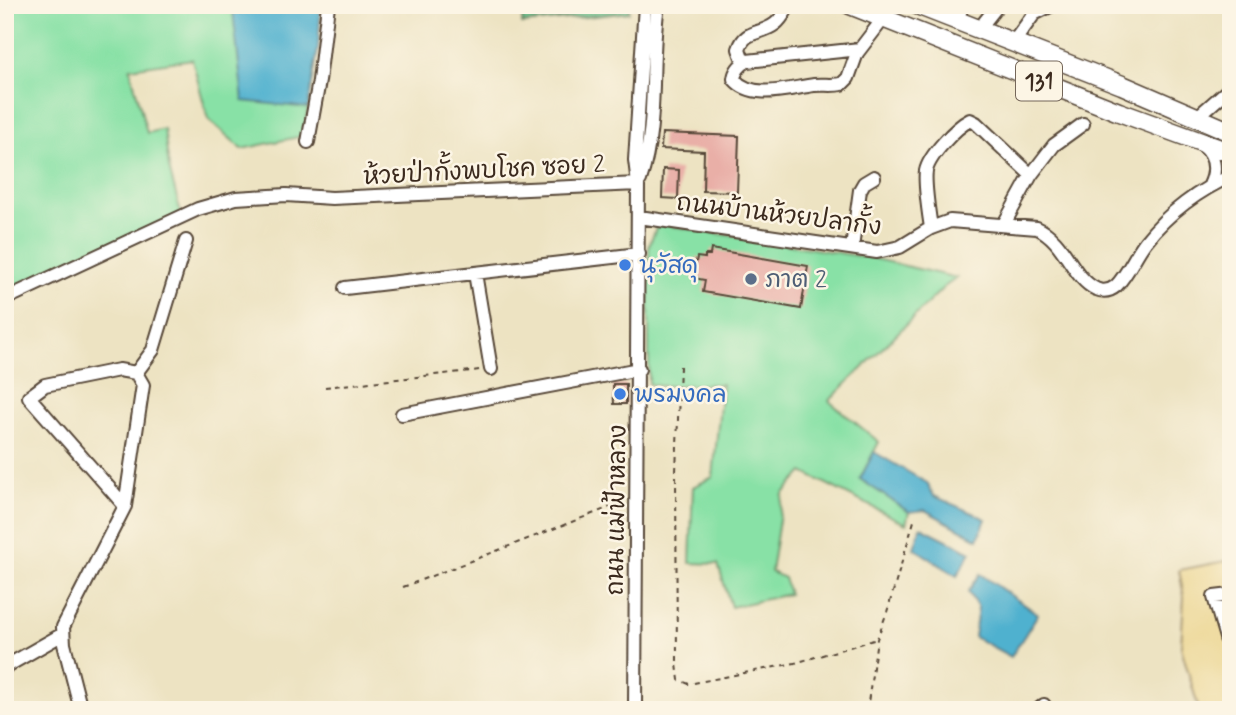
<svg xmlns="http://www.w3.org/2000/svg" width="1236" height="715" font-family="Mynerve,'Playpen Sans Thai',sans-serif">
  <rect width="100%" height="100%" fill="#fcf5e5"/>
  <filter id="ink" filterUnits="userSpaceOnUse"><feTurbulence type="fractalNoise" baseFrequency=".0143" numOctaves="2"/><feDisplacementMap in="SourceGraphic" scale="14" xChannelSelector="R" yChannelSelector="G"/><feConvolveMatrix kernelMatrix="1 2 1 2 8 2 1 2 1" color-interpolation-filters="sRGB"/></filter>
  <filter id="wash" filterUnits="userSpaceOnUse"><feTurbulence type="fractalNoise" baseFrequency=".00686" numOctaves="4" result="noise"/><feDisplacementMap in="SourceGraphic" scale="28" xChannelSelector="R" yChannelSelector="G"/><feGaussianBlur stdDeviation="1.57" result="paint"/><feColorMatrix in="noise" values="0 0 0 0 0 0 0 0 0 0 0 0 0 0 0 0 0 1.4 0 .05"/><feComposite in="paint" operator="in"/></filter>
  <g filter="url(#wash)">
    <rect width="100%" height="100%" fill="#ede3c2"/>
    <path fill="#88e1a6" stroke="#628662" stroke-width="2" d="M 5,5 L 251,5 L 233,12 L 308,108 L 303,136 L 242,149 L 208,119 L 192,59 L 130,68 L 147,133 L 164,129 L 169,168 L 181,214 L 6,292 Z
      M 658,224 L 871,258 L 957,278 L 944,287 L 829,401 L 879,442 L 860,479 L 909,512 L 906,524 L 803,472 L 783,494 L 771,572 L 784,578 L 789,594 L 731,607 L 718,564 L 690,563 L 693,487 L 713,477 L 722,384 L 660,386 L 649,384 L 649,245 Z"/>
    <path fill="#6ebf8b" stroke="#547454" stroke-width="2" d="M 523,5 L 630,5 L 629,12 L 522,24 Z"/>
    <path fill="#eeda9e" stroke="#94825e" stroke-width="2" d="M 1231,560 L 1231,710 L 1199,710 L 1181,647 L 1184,597 L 1179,570 Z"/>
    <path fill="#50b1cf" stroke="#466e76" stroke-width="2" d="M 251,5 L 321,5 L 318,49 L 308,108 L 243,101 L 233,12 Z
      M 874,452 L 927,483 L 934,496 L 986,519 L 978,539 L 925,510 L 909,512 L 860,479 Z
      M 921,527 L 971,552 L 957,576 L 914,548 Z
      M 980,574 L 1038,614 L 1011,657 L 974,637 L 978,608 L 968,592 Z"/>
    <g id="blocks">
      <path fill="#e9afa7" d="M 662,133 L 739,136 L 737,192 L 703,191 L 704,151 L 661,149 Z
        M 663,169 L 679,170 L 678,199 L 662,198 Z
        M 711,249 L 808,266 L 801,309 L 703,292 L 705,280 L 693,278 L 697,257 L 705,258 L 705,255 L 710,255 Z
        M 613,384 L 626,384 L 626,404 L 614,404 Z"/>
    </g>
  </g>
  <g filter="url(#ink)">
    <use href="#blocks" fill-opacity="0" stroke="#564637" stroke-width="2"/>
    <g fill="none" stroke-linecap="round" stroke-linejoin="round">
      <g stroke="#564637" stroke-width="16">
        <path id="minor" d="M 956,21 L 963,5
          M 979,29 L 998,5
          M 1013,43 L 1034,14 L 1052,5
          M 860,49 L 747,61 C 740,65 735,70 734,79 C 752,101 790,88 814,85 C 823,84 832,86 842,84 L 848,78 L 857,53 L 883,19
          M 744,63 L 739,49 C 745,29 761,35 775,24 C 781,20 785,12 789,5
          M 1196,118 L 1228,90 L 1231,91
          M 308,142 L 319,81 L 328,5
          M 1202,145 C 1215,155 1217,170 1210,185
          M 640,180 C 659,124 649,63 658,5
          M 639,217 L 877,252 L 900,247 L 931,228 L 950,221 L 1037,228 C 1065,240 1072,278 1096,289 C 1103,292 1110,291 1116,286 C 1128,274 1135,255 1146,241 C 1168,213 1199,190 1231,176
          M 1004,224 L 1031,175 L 1054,145 L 1083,124
          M 931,228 C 929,214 924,184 926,171 C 929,156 956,127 970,120 L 976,123 L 1031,175
          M 852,248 L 860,190 L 864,183 L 874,177
          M 475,273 L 491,369
          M 345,288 L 639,254
          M 5,299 L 198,209 L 236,198 L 286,195 L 332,198 L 638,184
          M 136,373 L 153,350 L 186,241
          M 402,414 L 639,369
          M 1231,595 L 1214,597 L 1231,655
          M 5,667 L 63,634
          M 81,710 L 64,644 L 63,627 L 125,506 L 143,385 L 136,373 L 119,370 L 45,385 L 29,397 L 125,506
          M 635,710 L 638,184 L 635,160 L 645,5
          M 1038,710 L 1044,705"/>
      </g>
      <g stroke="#564637" stroke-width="21">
        <path id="highway" d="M 850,5 L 1119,112 L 1231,153
          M 917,5 L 1122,85 L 1231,132"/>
      </g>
      <path stroke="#564637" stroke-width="2" stroke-dasharray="5 5" stroke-linecap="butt" d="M 680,366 L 676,472 L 677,664 L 679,680 L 689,684 L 795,663 L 877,639
        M 325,387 L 480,370
        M 403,587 L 626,501
        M 867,710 L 877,639 L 887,612 L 914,521"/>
      <use href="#minor" stroke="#fff" stroke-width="12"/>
      <use href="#highway" stroke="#fff" stroke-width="18"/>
    </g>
  </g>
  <g fill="#3f7fe0" stroke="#fcf5e5" stroke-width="2.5">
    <circle cx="625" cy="265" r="7"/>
    <circle cx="620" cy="394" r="7"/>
  </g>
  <circle fill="#5c6f8a" stroke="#fcf5e5" stroke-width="2.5" cx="751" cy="279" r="7"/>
  <g text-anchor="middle" stroke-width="5" stroke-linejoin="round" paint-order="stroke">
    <rect fill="#fcf5e5" stroke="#75675a" stroke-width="2" x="1016" y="61.5" width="46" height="39" rx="5"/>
    <g font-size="23" font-weight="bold" fill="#3b2a1e">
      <text x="1039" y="89">131</text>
    </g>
    <g font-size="24" fill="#3b2a1e" stroke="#fcf5e5">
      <text transform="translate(484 170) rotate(-3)" y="8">ห้วยป่ากั้งพบโชค ซอย 2</text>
      <text transform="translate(779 214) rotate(7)" y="8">ถนนบ้านห้วยปลากั้ง</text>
      <text transform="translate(616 510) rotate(-89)" y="8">ถนน แม่ฟ้าหลวง</text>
    </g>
    <g font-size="24" fill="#366cbe" stroke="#fcf5e5" text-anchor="start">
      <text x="639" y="273">นุวัสดุ</text>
      <text x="634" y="402">พรมงคล</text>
    </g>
    <g font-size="24" fill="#4e5e75" stroke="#fcf5e5" text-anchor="start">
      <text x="765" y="287">ภาต 2</text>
    </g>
  </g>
  <rect width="1236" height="715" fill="none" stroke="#fcf5e5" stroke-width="28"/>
</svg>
